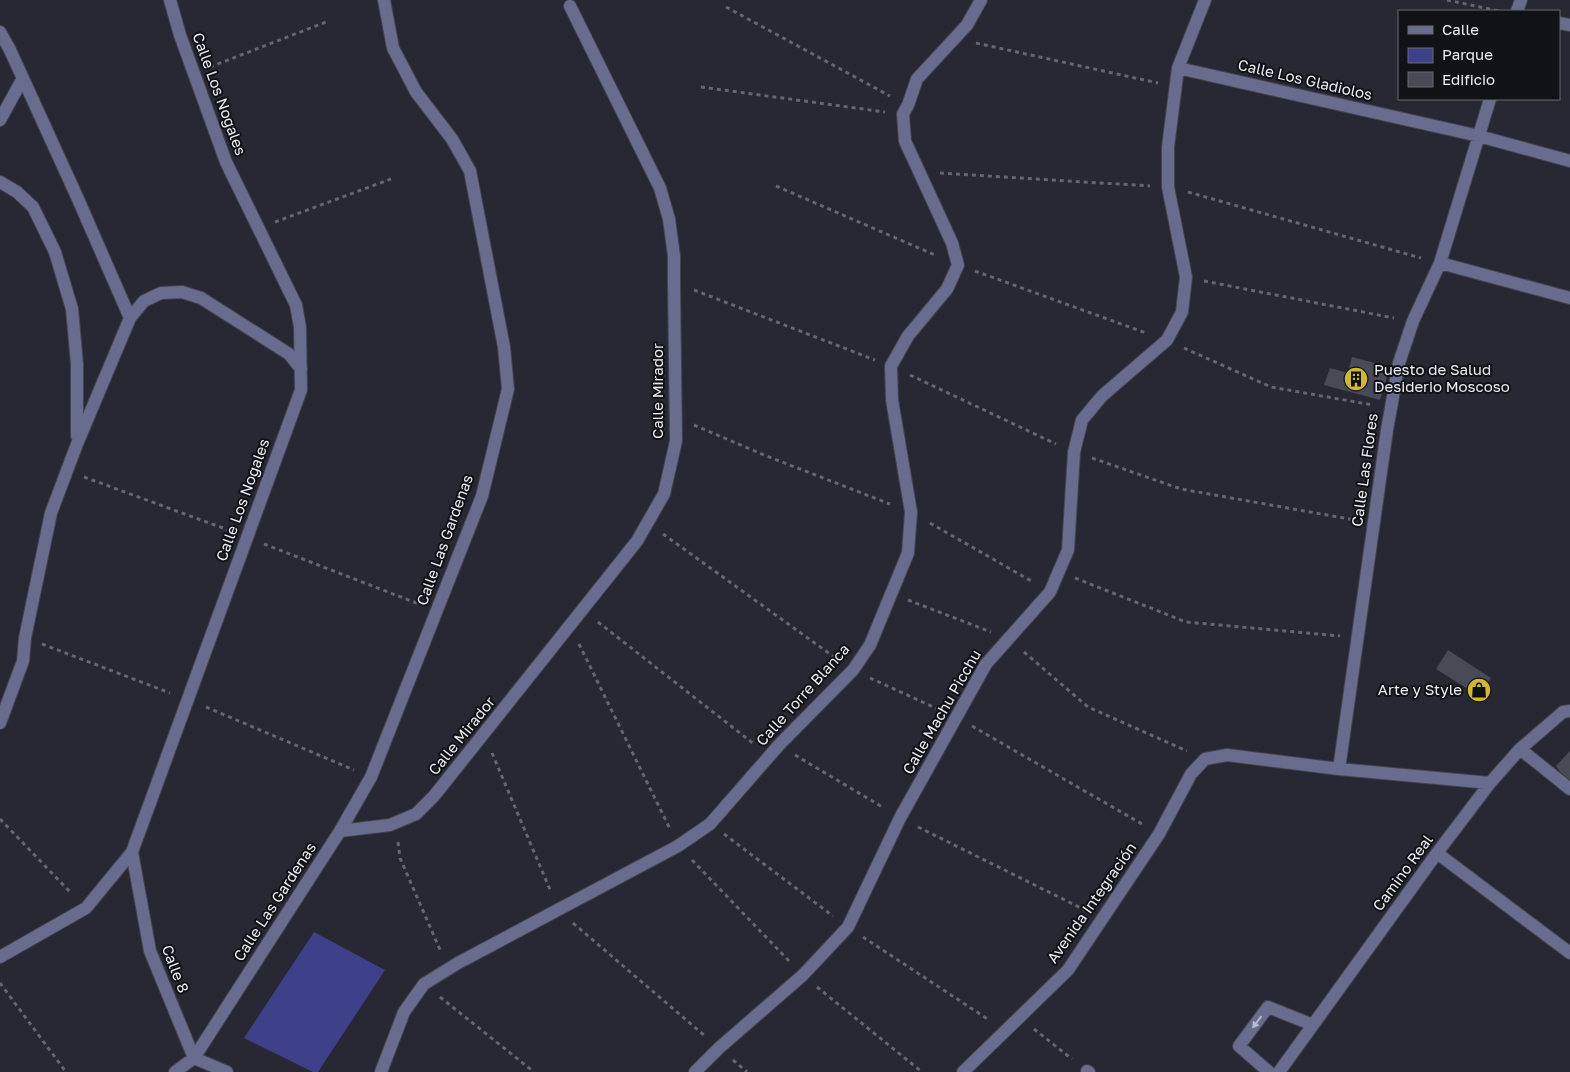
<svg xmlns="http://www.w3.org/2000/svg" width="1570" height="1072" font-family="'Golos Text',sans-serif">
  <rect width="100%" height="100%" fill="#272833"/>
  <path fill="#3e4089" d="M 314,932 L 385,970 L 318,1072 L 313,1072 L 244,1038 Z"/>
  <path fill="#484a56" d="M 1352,357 L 1390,367 L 1380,400 L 1324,385 L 1330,368 L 1348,373 Z
    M 1448,650 L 1491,678 L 1479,696 L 1436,669 Z
    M 1570,751 L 1570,780 L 1561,773 L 1556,766 Z"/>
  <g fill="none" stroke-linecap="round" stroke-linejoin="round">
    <g stroke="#43444e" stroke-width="14">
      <path id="minor" d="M 1517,11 L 1521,0
        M 1559,23 L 1570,25
        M 0,32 L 10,50 L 78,199 L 130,318
        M 1178,68 L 1479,136 L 1570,161
        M 0,120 L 23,78
        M 0,182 L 17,192 L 33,207 L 55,252 L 72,309 L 77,364 L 77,436
        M 1440,263 L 1570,298
        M 0,723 L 23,661 L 25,638 L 51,513 L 77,444 L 130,318 L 144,301 L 161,293 L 182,292 L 201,298 L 289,354 L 301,369
        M 1520,749 L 1570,789
        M 1339,769 L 1387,430 L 1399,363 L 1413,321 L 1440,263 L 1490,99
        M 340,831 L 390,825 L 416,814 L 434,796 L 637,541 L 664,494 L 676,441 L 674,283 L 674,256 L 669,219 L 660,188 L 570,6
        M 132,852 L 150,951 L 194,1058 L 227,1072
        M 1437,853 L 1570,953
        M 0,957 L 86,908 L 132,852 L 301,390 L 300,327 L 296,305 L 226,162 L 180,35 L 170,0
        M 1087,1071 L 1089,1072
        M 175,1072 L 194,1058 L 340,831 L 371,777 L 482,496 L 508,389 L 504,347 L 470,171 L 452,139 L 416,92 L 393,48 L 384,0
        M 381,1072 L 404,1012 L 424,984 L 458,963 L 678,846 L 710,824 L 779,745 L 853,670 L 870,645 L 908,553 L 911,512 L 892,400 L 891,366 L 908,336 L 947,289 L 958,265 L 952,243 L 905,141 L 903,114 L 908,105 L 917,79 L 967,25 L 981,0
        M 695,1072 L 719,1048 L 803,975 L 848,927 L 900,818 L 986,664 L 1050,592 L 1068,550 L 1074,452 L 1082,420 L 1102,396 L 1167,340 L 1182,312 L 1186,277 L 1168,187 L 1168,147 L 1178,68 L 1205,0
        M 963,1072 L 1068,970 L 1159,834 L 1191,774 L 1205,759 L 1227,755 L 1339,769 L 1490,783
        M 1269,1072 L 1239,1046 L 1268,1007 L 1313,1025
        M 1279,1072 L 1437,853 L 1490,783 L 1520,749 L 1563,712 L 1570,711"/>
    </g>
    <path stroke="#64656f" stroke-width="3" stroke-dasharray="4 4" stroke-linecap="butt" d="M 1447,0 L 1499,11
      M 726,7 L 890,96
      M 976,43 L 1158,83
      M 210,67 L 326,22
      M 701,87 L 885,112
      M 940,173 L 1150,186
      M 776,186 L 935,255
      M 1188,192 L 1421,258
      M 275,222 L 391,179
      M 975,271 L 1146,333
      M 1204,281 L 1394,318
      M 694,290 L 875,360
      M 1184,348 L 1271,387 L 1373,405
      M 910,375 L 1056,444
      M 694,425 L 764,455 L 890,504
      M 1092,458 L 1181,489 L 1355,520
      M 84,477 L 231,531
      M 930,523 L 1033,582
      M 663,534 L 837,659
      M 264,544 L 419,604
      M 1075,578 L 1186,622 L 1340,636
      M 908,600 L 991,632
      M 598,622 L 754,744
      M 42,644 L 170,693
      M 579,644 L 670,829
      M 1024,652 L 1088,707 L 1187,751
      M 870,678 L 940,710
      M 206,707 L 354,770
      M 972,726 L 1142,824
      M 492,753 L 551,892
      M 795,755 L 884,808
      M 0,819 L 72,894
      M 918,827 L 1087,911
      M 724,834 L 833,916
      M 398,842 L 400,858 L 441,952
      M 692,860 L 790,962
      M 573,923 L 705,1036
      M 863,937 L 989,1020
      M 0,983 L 66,1072
      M 817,987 L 922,1072
      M 440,997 L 534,1072
      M 1034,1029 L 1072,1059
      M 733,1060 L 747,1072"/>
    <use href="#minor" stroke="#686c8f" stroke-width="12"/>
  </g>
  <defs><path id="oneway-solid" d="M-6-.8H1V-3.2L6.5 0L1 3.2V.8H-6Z" transform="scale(1.25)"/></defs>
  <use fill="#b7bacc" href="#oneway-solid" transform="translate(1257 1022) rotate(127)"/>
  <defs>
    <g id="building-disc" transform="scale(1.25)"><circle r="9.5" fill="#cfb837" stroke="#111216"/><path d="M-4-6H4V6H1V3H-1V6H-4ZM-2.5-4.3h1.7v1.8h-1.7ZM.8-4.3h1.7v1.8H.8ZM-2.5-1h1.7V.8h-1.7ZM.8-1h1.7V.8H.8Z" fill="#111"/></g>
    <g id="shop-disc" transform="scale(1.25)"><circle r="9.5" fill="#cfb837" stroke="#111216"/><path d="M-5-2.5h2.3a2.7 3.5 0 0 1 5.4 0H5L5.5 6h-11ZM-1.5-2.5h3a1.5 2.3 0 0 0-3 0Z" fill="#111"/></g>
  </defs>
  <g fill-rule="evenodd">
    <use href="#building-disc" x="1356" y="379"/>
    <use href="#shop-disc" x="1479" y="690"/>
  </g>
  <g text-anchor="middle" stroke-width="4" stroke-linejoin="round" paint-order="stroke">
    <g font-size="15" fill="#eceef5" stroke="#111216">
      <text transform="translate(1305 80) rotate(13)" y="5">Calle Los Gladiolos</text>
      <text transform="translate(219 94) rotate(70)" y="5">Calle Los Nogales</text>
      <text transform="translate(658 391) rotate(-90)" y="5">Calle Mirador</text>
      <text transform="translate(1365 470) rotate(-82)" y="5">Calle Las Flores</text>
      <text transform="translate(243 500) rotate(-70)" y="5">Calle Los Nogales</text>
      <text transform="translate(445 540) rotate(-70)" y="5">Calle Las Gardenas</text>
      <text transform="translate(803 695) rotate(-48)" y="5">Calle Torre Blanca</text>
      <text transform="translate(942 712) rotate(-60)" y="5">Calle Machu Picchu</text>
      <text transform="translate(462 736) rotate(-51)" y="5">Calle Mirador</text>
      <text transform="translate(1403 873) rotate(-54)" y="5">Camino Real</text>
      <text transform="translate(275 902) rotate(-57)" y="5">Calle Las Gardenas</text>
      <text transform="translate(1092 903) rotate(-55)" y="5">Avenida Integración</text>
      <text transform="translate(175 969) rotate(69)" y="5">Calle 8</text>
    </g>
    <g font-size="15" fill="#eceef5" stroke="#111216" text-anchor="start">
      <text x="1374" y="375">Puesto de Salud<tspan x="1374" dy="17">Desiderio Moscoso</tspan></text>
      <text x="1462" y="695" text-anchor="end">Arte y Style</text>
    </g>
  </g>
  <rect x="1398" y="10" width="162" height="90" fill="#111216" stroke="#696a6f"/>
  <rect x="1408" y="26" width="25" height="8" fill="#686c8f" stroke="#696a6f"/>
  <text x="1442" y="35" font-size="15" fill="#eceef5">Calle</text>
  <rect x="1408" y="48" width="25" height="15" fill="#3e4089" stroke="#696a6f"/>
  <text x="1442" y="60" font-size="15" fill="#eceef5">Parque</text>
  <rect x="1408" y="72" width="25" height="15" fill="#484a56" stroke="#696a6f"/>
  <text x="1442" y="85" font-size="15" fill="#eceef5">Edificio</text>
</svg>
